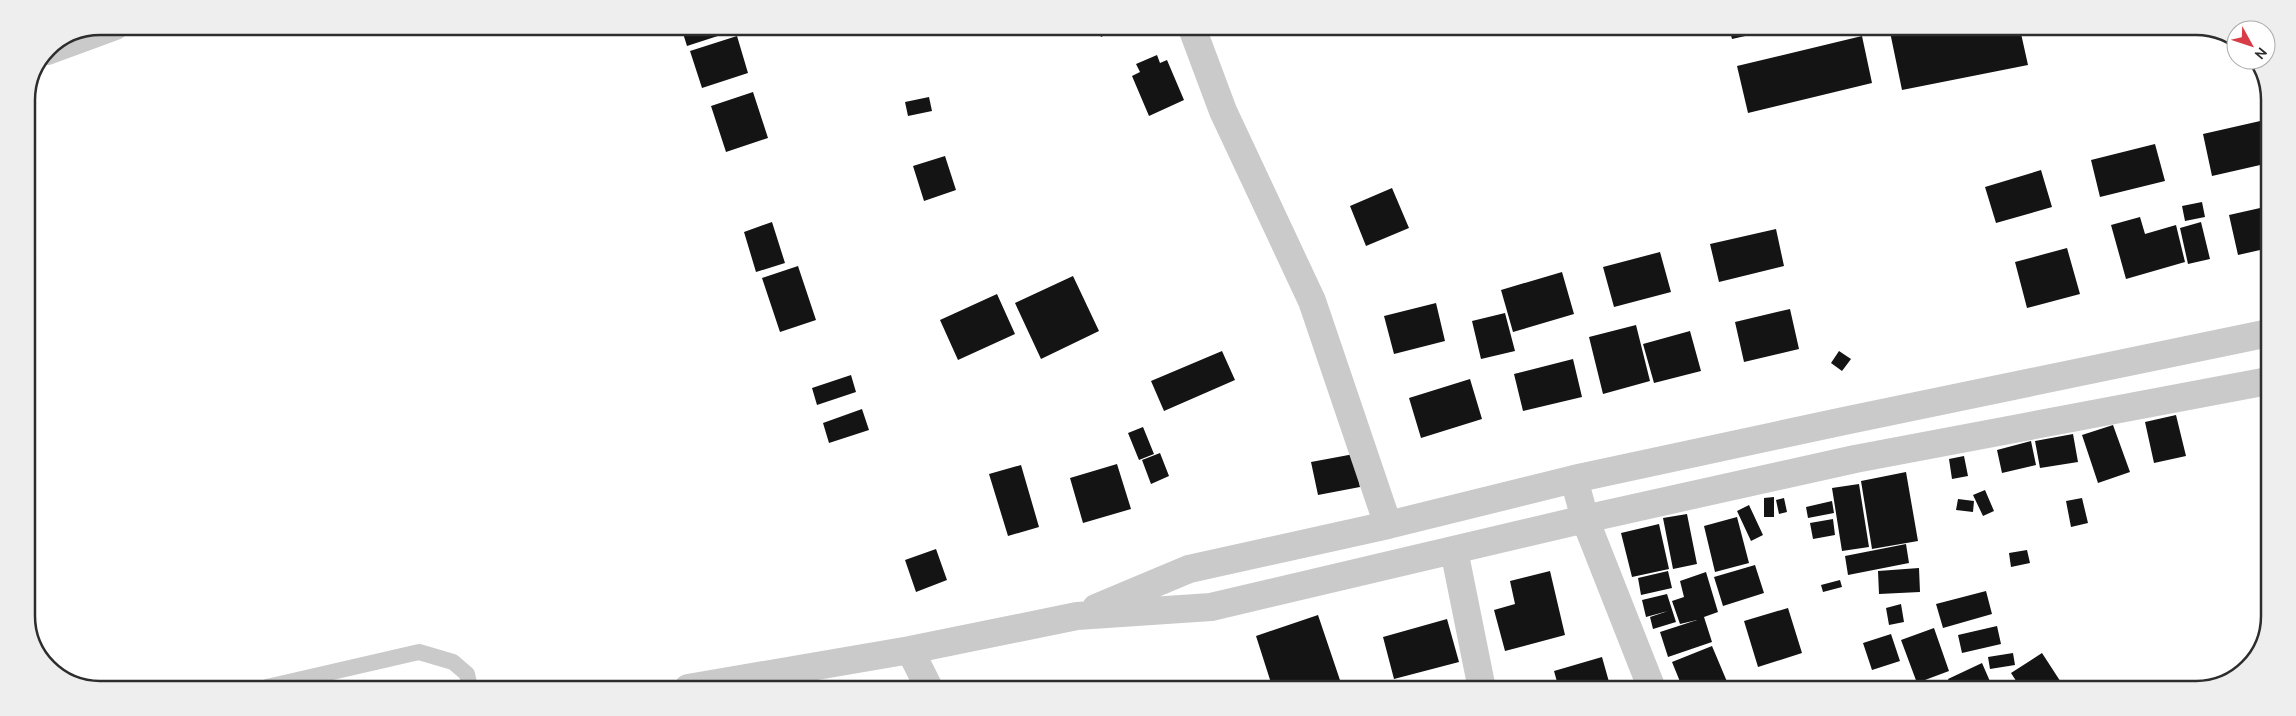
<svg xmlns="http://www.w3.org/2000/svg" width="2296" height="716" font-family="Ubuntu,sans-serif">
  <rect width="100%" height="100%" fill="#fff"/>
  <path fill="#141414" d="M 681,27 L 725,27 L 727,33 L 687,46 Z
    M 1096,27 L 1120,27 L 1101,37 Z
    M 1729,28 L 1776,28 L 1776,29 L 1732,39 Z
    M 1909,28 L 2020,29 L 2028,65 L 1902,90 L 1890,32 Z
    M 737,36 L 748,73 L 702,88 L 690,51 Z
    M 1862,36 L 1872,83 L 1748,113 L 1737,66 Z
    M 1157,55 L 1160,63 L 1167,60 L 1184,100 L 1149,116 L 1132,76 L 1140,72 L 1136,64 Z
    M 753,92 L 768,138 L 726,152 L 711,106 Z
    M 929,97 L 932,111 L 908,116 L 905,102 Z
    M 2269,119 L 2269,163 L 2212,176 L 2203,134 Z
    M 2155,144 L 2165,181 L 2100,197 L 2091,160 Z
    M 945,156 L 956,190 L 924,201 L 913,166 Z
    M 2041,170 L 2052,207 L 1996,223 L 1985,187 Z
    M 1392,188 L 1409,228 L 1366,246 L 1350,206 Z
    M 2202,202 L 2205,217 L 2185,221 L 2182,206 Z
    M 2269,206 L 2269,248 L 2238,255 L 2229,215 Z
    M 2140,217 L 2145,234 L 2176,225 L 2185,262 L 2126,279 L 2111,225 Z
    M 772,222 L 785,263 L 756,272 L 744,232 Z
    M 2201,222 L 2210,259 L 2188,264 L 2180,228 Z
    M 1776,229 L 1784,266 L 1719,282 L 1710,244 Z
    M 2067,248 L 2080,294 L 2027,308 L 2015,262 Z
    M 1660,252 L 1671,292 L 1614,307 L 1603,267 Z
    M 798,266 L 816,320 L 780,332 L 762,278 Z
    M 1562,272 L 1574,314 L 1513,332 L 1501,290 Z
    M 1073,276 L 1099,331 L 1041,359 L 1015,303 Z
    M 997,294 L 1015,334 L 958,360 L 940,320 Z
    M 1436,303 L 1445,341 L 1394,354 L 1384,316 Z
    M 1790,309 L 1799,349 L 1744,362 L 1735,322 Z
    M 1505,313 L 1515,351 L 1481,359 L 1472,321 Z
    M 1636,325 L 1650,381 L 1603,394 L 1589,337 Z
    M 1690,331 L 1701,371 L 1654,383 L 1643,344 Z
    M 1222,351 L 1235,380 L 1164,411 L 1151,381 Z
    M 1839,351 L 1851,359 L 1842,371 L 1831,363 Z
    M 1573,359 L 1582,397 L 1523,411 L 1514,374 Z
    M 851,375 L 856,392 L 817,405 L 812,388 Z
    M 1470,379 L 1482,419 L 1421,438 L 1409,398 Z
    M 862,409 L 869,430 L 829,443 L 823,423 Z
    M 2176,415 L 2186,456 L 2154,463 L 2145,422 Z
    M 2113,425 L 2130,472 L 2098,483 L 2082,435 Z
    M 1143,427 L 1154,454 L 1139,460 L 1128,433 Z
    M 2073,434 L 2078,462 L 2040,468 L 2035,441 Z
    M 2031,441 L 2036,465 L 2002,473 L 1997,450 Z
    M 1160,453 L 1169,476 L 1151,484 L 1142,460 Z
    M 1354,454 L 1360,487 L 1318,495 L 1311,462 Z
    M 1964,456 L 1968,476 L 1952,479 L 1949,459 Z
    M 1117,464 L 1131,509 L 1083,523 L 1070,478 Z
    M 1021,465 L 1039,527 L 1008,536 L 989,474 Z
    M 1906,472 L 1918,541 L 1872,549 L 1861,481 Z
    M 1859,484 L 1869,547 L 1842,551 L 1832,488 Z
    M 1985,490 L 1994,511 L 1983,516 L 1973,495 Z
    M 1774,497 L 1774,517 L 1764,517 L 1764,498 Z
    M 1784,498 L 1787,512 L 1779,514 L 1776,500 Z
    M 2082,498 L 2088,523 L 2071,527 L 2066,501 Z
    M 1958,499 L 1974,501 L 1973,512 L 1956,510 Z
    M 1832,501 L 1834,513 L 1808,518 L 1806,507 Z
    M 1749,505 L 1763,535 L 1751,541 L 1737,511 Z
    M 1687,514 L 1697,564 L 1673,569 L 1663,518 Z
    M 1737,517 L 1749,563 L 1715,572 L 1704,526 Z
    M 1833,519 L 1835,535 L 1813,539 L 1810,523 Z
    M 1659,524 L 1669,569 L 1632,577 L 1621,533 Z
    M 1906,544 L 1909,563 L 1848,575 L 1845,556 Z
    M 936,549 L 947,580 L 916,592 L 905,560 Z
    M 2027,550 L 2030,563 L 2011,567 L 2009,553 Z
    M 1755,565 L 1764,593 L 1723,606 L 1714,577 Z
    M 1919,568 L 1920,592 L 1879,594 L 1878,571 Z
    M 1550,571 L 1565,635 L 1505,651 L 1494,610 L 1515,604 L 1510,581 Z
    M 1668,571 L 1672,588 L 1641,595 L 1638,578 Z
    M 1706,572 L 1718,612 L 1704,617 L 1712,642 L 1668,657 L 1660,632 L 1697,620 L 1680,624 L 1672,601 L 1684,597 L 1680,581 Z
    M 1840,580 L 1842,587 L 1823,592 L 1821,585 Z
    M 1986,591 L 1992,614 L 1943,628 L 1936,604 Z
    M 1667,594 L 1676,622 L 1653,629 L 1650,617 L 1668,611 L 1646,617 L 1642,600 Z
    M 1901,604 L 1904,622 L 1889,625 L 1886,608 Z
    M 1788,608 L 1802,653 L 1758,667 L 1744,621 Z
    M 1318,615 L 1343,689 L 1273,689 L 1256,636 Z
    M 1447,619 L 1459,662 L 1394,679 L 1383,637 Z
    M 1997,626 L 2001,644 L 1962,653 L 1958,635 Z
    M 1934,628 L 1949,671 L 1917,683 L 1901,640 Z
    M 1891,634 L 1900,661 L 1872,670 L 1863,643 Z
    M 1712,646 L 1728,684 L 1715,689 L 1683,689 L 1672,662 Z
    M 2013,653 L 2015,665 L 1990,669 L 1988,657 Z
    M 2042,653 L 2066,690 L 2022,690 L 2011,673 Z
    M 1602,657 L 1611,689 L 1559,689 L 1554,671 Z
    M 1982,663 L 1992,686 L 1984,689 L 1952,689 L 1948,679 Z"/>
  <g fill="none" stroke-linecap="round" stroke-linejoin="round">
    <path stroke="#cacaca" stroke-width="16" d="M 267,687 L 419,652 L 453,662 L 467,674 L 470,688"/>
    <path stroke="#cacaca" stroke-width="28" d="M 1192,28 L 1223,111 L 1312,301 L 1388,525
      M 47,51 L 115,26
      M 1574,479 L 1585,519 L 1652,689
      M 1454,550 L 1482,689
      M 1096,608 L 1189,569 L 1388,525 L 1574,479 L 1844,421 L 2269,333
      M 910,650 L 929,688
      M 688,688 L 910,650 L 1077,616 L 1211,607 L 1585,519 L 1855,459 L 2268,381"/>
  </g>
  <path d="M0 0H2296V716H0ZM100 35H2196A65 65 0 0 1 2261 100V616A65 65 0 0 1 2196 681H100A65 65 0 0 1 35 616V100A65 65 0 0 1 100 35Z" fill="#eee" fill-rule="evenodd"/>
  <path fill="none" stroke="#2d2d2d" stroke-width="2.5" d="M100 35H2196A65 65 0 0 1 2261 100V616A65 65 0 0 1 2196 681H100A65 65 0 0 1 35 616V100A65 65 0 0 1 100 35Z"/>
  <g transform="translate(2251 45) rotate(130)"><circle r="24" fill="#ffffff" stroke="#ababab"/>
  <path d="M0-4L9 19L0 12L-9 19Z" fill="#d73c47"/>
  <text y="-8" font-size="14" font-weight="bold" text-anchor="middle" fill="#2d2d2d">N</text>
  </g>
</svg>
